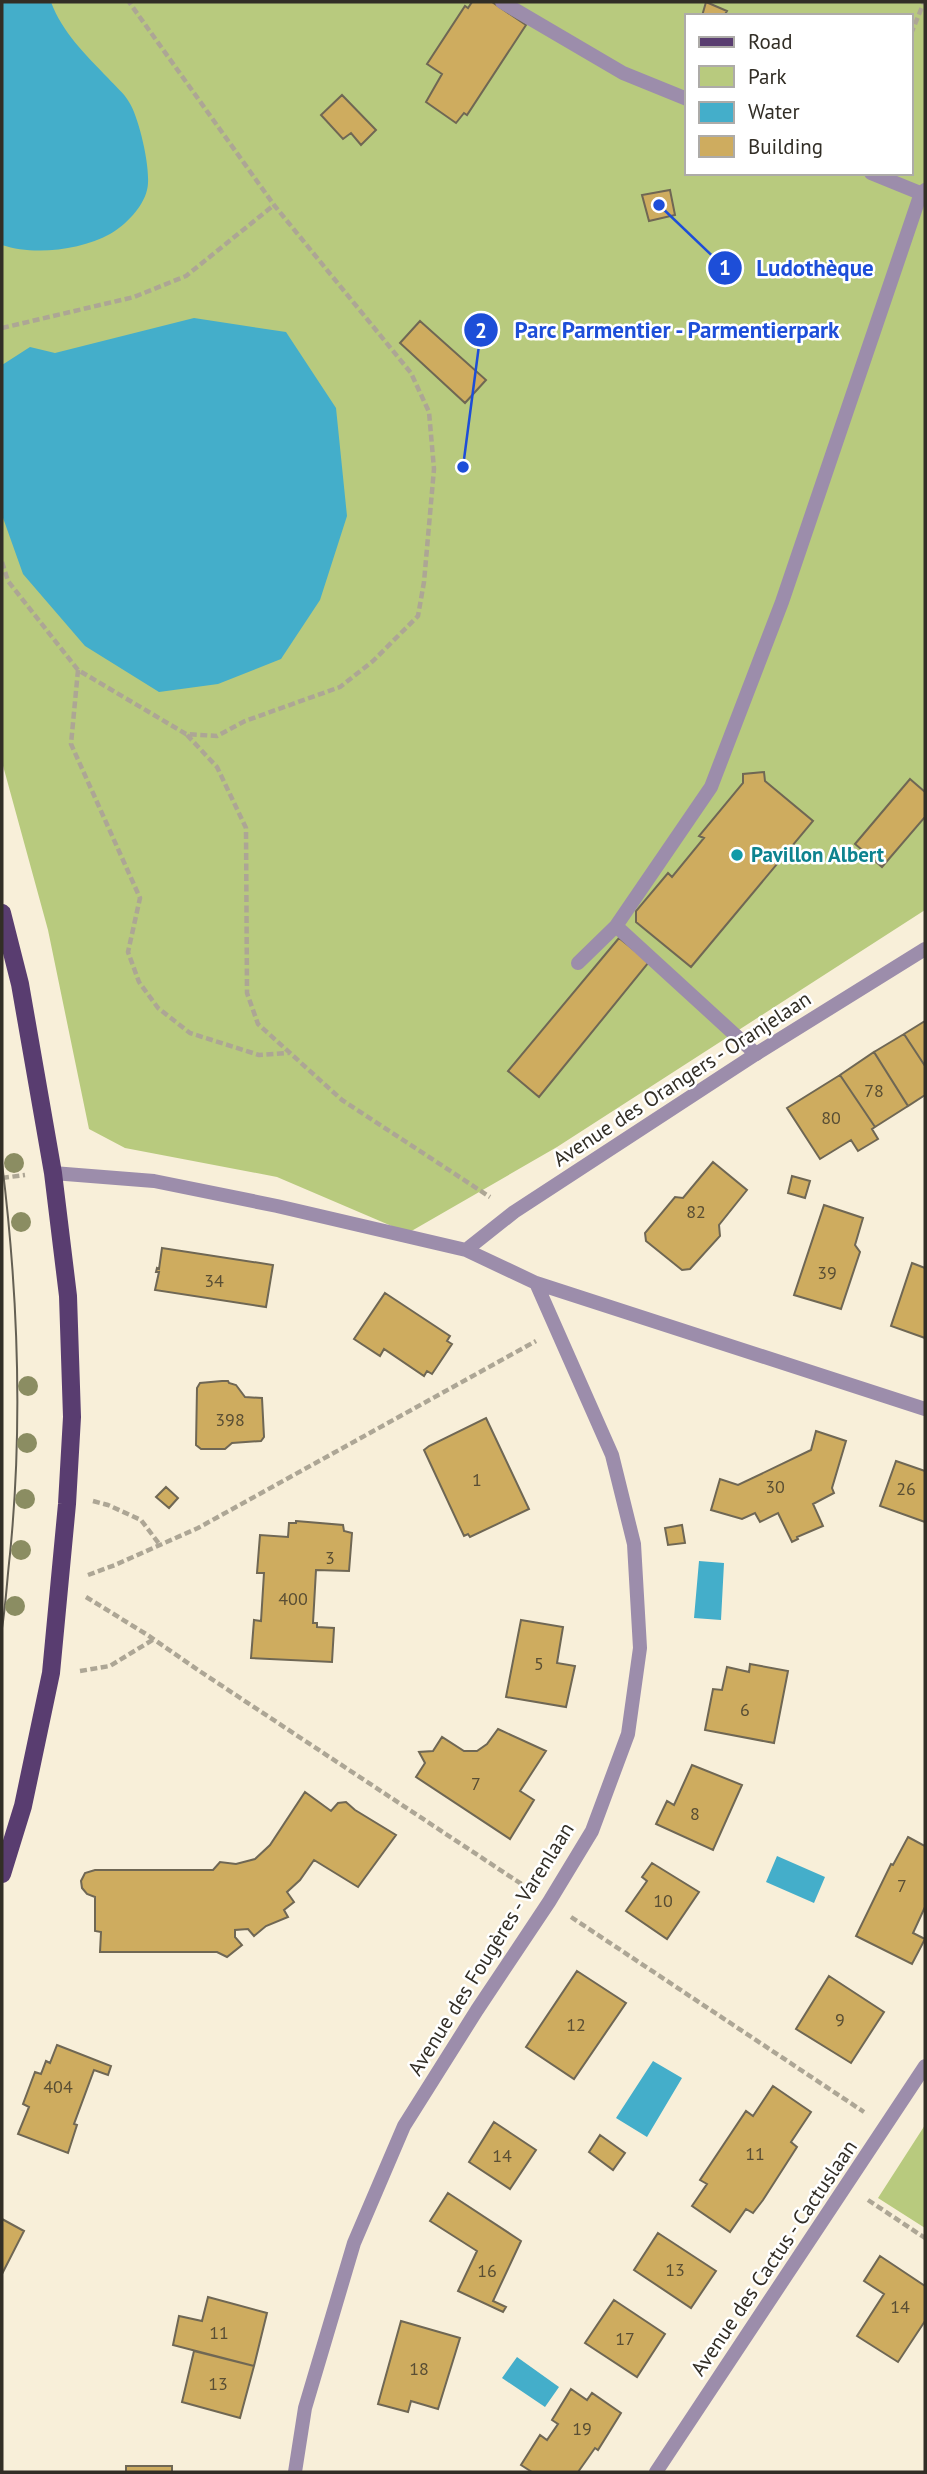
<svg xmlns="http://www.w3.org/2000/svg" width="927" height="2474" font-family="'PT Sans',sans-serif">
  <rect width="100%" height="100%" fill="#f8efd9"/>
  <path fill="#b8ca7e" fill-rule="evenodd" d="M 2,2 L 925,2 L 925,910 L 557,1147 L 408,1233 L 277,1177 L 125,1148 L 89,1129 L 48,930 L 2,762 ZM 687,16 L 911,16 L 911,173 L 687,173 Z
    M 925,2125 L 925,2228 L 878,2198 Z"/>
  <path fill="#44aeca" d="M 2,2 L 51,2 C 62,32 86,55 108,78 C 115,86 124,93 129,102 C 139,117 152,172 147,190 C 143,207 126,225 110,234 C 81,250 34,256 2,245 Z
    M 194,318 L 286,332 L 336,408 L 347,516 L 320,600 L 281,659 L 218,684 L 159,692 L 85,646 L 23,574 L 2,515 L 2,365 L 30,347 L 55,353 Z
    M 699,1561 L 724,1563 L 721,1620 L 694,1618 Z
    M 777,1856 L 825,1877 L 814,1903 L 766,1882 Z
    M 653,2061 L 682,2078 L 647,2137 L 616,2118 Z
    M 517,2357 L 559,2387 L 545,2407 L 502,2378 Z"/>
  <path fill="#ceac5f" stroke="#6f6754" stroke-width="2" d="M 472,2 L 492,2 L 526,25 L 467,115 L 464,113 L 456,123 L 426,102 L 442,74 L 427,64 L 465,6 L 468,8 Z
    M 706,2 L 727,11 L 724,16 L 702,16 Z
    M 342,95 L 376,130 L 361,145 L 351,133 L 343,139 L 321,115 Z
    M 670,190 L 675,215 L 649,221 L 642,195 Z
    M 420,321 L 486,380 L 465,403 L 400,343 Z
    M 764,772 L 765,781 L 813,821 L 691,967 L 636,922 L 636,911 L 668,873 L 672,877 L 704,838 L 699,836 L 743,783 L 743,774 Z
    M 910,779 L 925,792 L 925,817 L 882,867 L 855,844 Z
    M 619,938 L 649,962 L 539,1097 L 508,1071 Z
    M 925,1021 L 925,1066 L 904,1034 Z
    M 904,1034 L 925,1066 L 925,1095 L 908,1106 L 874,1052 Z
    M 874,1052 L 908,1106 L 875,1127 L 840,1075 Z
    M 840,1075 L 875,1127 L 872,1129 L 878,1139 L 858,1151 L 851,1140 L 820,1159 L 787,1108 Z
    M 713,1162 L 747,1190 L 719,1225 L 720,1236 L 690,1269 L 682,1270 L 646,1241 L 645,1233 L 675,1197 L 683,1198 Z
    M 792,1176 L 810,1181 L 805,1198 L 788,1193 Z
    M 824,1205 L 863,1218 L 855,1245 L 860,1252 L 841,1309 L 794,1295 Z
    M 162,1248 L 273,1265 L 266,1307 L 155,1290 L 159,1272 L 156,1272 L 157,1268 L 159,1269 Z
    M 912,1263 L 925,1268 L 925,1338 L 891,1326 Z
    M 385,1293 L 450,1336 L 447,1341 L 452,1344 L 432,1374 L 427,1371 L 424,1376 L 384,1349 L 380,1356 L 354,1339 Z
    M 222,1381 L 228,1381 L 229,1383 L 236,1385 L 245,1397 L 262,1398 L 264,1437 L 261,1441 L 232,1443 L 225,1449 L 201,1449 L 196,1445 L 197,1388 L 200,1383 Z
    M 486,1418 L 529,1509 L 470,1537 L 468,1534 L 464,1536 L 424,1450 L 429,1446 Z
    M 816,1431 L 846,1441 L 832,1488 L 834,1493 L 813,1504 L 823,1526 L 797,1537 L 798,1539 L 792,1542 L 778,1513 L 760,1522 L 755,1513 L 742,1519 L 711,1510 L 720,1479 L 738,1485 L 811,1450 Z
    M 896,1461 L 925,1471 L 925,1522 L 880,1506 Z
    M 166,1487 L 178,1498 L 169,1508 L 156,1497 Z
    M 296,1521 L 343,1525 L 344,1531 L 352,1533 L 349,1571 L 316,1570 L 313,1623 L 317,1623 L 317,1627 L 334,1628 L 332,1662 L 251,1658 L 254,1620 L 261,1621 L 264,1573 L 257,1573 L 260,1535 L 288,1537 L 289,1523 L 296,1523 Z
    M 682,1525 L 685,1543 L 668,1545 L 665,1528 Z
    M 521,1620 L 563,1627 L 557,1663 L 575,1666 L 566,1707 L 506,1697 Z
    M 750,1664 L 788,1671 L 774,1743 L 705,1730 L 713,1689 L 722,1690 L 727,1667 L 749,1672 Z
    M 498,1729 L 546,1751 L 520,1791 L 534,1800 L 510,1839 L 416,1777 L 425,1763 L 419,1752 L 433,1751 L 442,1737 L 464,1751 L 477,1751 L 487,1744 Z
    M 692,1765 L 742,1785 L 713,1850 L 656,1824 L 667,1801 L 674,1805 Z
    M 305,1792 L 331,1811 L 338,1803 L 346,1802 L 355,1810 L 396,1835 L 358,1887 L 314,1860 L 300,1880 L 287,1892 L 294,1902 L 284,1910 L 288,1917 L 266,1926 L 254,1936 L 248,1929 L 235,1930 L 235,1937 L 242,1945 L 227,1957 L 217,1952 L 100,1952 L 101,1932 L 95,1931 L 95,1897 L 87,1894 L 82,1888 L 81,1881 L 85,1873 L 95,1870 L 213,1870 L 220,1862 L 236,1864 L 255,1859 L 270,1845 Z
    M 908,1837 L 925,1846 L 925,1907 L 913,1933 L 925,1939 L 912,1964 L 856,1936 L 891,1864 L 893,1865 Z
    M 652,1863 L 699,1892 L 667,1939 L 626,1911 L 647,1881 L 642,1877 Z
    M 577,1971 L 626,2003 L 574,2079 L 526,2047 Z
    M 829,1976 L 884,2012 L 851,2063 L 796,2029 Z
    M 57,2045 L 111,2066 L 108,2075 L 94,2070 L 74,2124 L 77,2125 L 68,2153 L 18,2134 L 29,2107 L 23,2104 L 35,2072 L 41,2074 L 46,2061 L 50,2063 Z
    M 773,2086 L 811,2112 L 791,2142 L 797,2147 L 763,2200 L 753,2213 L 746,2209 L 730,2232 L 692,2206 L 707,2184 L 700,2180 L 746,2111 L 753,2116 Z
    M 494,2122 L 536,2150 L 510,2189 L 469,2162 Z
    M 600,2135 L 625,2153 L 613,2170 L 589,2152 Z
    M 448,2193 L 521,2241 L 493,2301 L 506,2307 L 503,2312 L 458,2291 L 477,2251 L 430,2221 Z
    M 2,2219 L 24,2231 L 2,2274 Z
    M 658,2233 L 716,2271 L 691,2308 L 634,2270 Z
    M 880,2256 L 925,2286 L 925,2321 L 898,2362 L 857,2336 L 884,2294 L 864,2281 Z
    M 208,2297 L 267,2313 L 254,2366 L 173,2345 L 179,2316 L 202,2321 Z
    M 614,2300 L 665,2334 L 637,2377 L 585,2343 Z
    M 401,2321 L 460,2338 L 438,2409 L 411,2401 L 408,2412 L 378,2404 Z
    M 194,2351 L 254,2366 L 240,2418 L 182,2402 Z
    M 571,2389 L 587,2400 L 592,2393 L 621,2413 L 598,2450 L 595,2448 L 578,2472 L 532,2472 L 521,2465 L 540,2435 L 547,2440 L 558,2424 L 552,2420 Z
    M 126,2466 L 172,2466 L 172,2472 L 126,2472 Z"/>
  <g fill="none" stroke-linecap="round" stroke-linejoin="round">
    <path stroke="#ada695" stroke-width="4.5" stroke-dasharray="7 3.5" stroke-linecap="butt" d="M 911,34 L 924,2
      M 2,328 L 134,297 L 186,276 L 274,205
      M 2,562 L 8,581 L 78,670 L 186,734 L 217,736 L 245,721 L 340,687 L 373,661 L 418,616 L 424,582 L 434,469 L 429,412 L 411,373 L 274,205 L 129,2
      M 78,670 L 71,744 L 140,898 L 128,952 L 139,982 L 158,1008 L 190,1033 L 259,1055 L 289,1053
      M 187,735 L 217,767 L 246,828 L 247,993 L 258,1024 L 342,1100 L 490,1197
      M 2,1178 L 25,1175
      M 93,1501 L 108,1505 L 141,1520 L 160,1545
      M 88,1575 L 115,1565 L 198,1528 L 536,1341
      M 86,1597 L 146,1634 L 201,1672 L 529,1889
      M 80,1671 L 110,1666 L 154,1639
      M 571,1917 L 864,2112
      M 868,2200 L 925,2238"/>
    <path stroke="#9c8dab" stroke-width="14" d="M 502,2 L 623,73 L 687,99
      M 871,173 L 925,195
      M 578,963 L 616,926
      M 756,1054 L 616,926 L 711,787 L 782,602 L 921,193 L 925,190"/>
    <path stroke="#9c8dab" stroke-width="14" d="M 53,1173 L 154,1181 L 277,1206 L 466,1250 L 536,1283 L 925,1409
      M 466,1250 L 514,1212 L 756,1054 L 925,949
      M 295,2472 L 305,2408 L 354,2243 L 404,2126 L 477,2010 L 549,1902 L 592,1831 L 628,1734 L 640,1648 L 634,1544 L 612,1455 L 536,1283
      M 656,2472 L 925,2066"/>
    <path stroke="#593d70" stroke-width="18" d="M 2,913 L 20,984 L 53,1173 L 68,1296 L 72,1417 L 67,1504 L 51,1673 L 23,1806 L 2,1874"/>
    <path stroke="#645f53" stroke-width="2" d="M 2,1163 C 18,1293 23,1424 10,1554 C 7,1579 6,1604 2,1628"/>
  </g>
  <g fill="#8b8d62">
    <circle cx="14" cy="1163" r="10"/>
    <circle cx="21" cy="1222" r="10"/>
    <circle cx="28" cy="1386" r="10"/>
    <circle cx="27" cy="1443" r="10"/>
    <circle cx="25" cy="1499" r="10"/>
    <circle cx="21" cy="1550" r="10"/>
    <circle cx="15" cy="1606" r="10"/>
  </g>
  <circle fill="#0f9aa8" stroke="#fff" stroke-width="2.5" cx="737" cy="855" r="7"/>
  <g text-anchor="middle" stroke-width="5" stroke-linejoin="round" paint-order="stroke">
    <g font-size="18" fill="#594e34">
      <text x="874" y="1097">78</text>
      <text x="831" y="1124">80</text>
      <text x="696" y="1218">82</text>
      <text x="827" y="1279">39</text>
      <text x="214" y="1287">34</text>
      <text x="230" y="1426">398</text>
      <text x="477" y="1486">1</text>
      <text x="775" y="1493">30</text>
      <text x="906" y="1495">26</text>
      <text x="330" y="1564">3</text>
      <text x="293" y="1605">400</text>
      <text x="539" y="1670">5</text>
      <text x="745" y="1716">6</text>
      <text x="476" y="1790">7</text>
      <text x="695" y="1820">8</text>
      <text x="902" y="1892">7</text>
      <text x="663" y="1907">10</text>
      <text x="840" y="2026">9</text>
      <text x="576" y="2031">12</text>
      <text x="58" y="2093">404</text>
      <text x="755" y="2160">11</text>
      <text x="502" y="2162">14</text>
      <text x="675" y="2276">13</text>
      <text x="487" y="2277">16</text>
      <text x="900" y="2313">14</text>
      <text x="219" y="2339">11</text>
      <text x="625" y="2345">17</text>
      <text x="419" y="2375">18</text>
      <text x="218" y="2390">13</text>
      <text x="582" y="2435">19</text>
    </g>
    <g font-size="21" font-weight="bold" fill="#0d838f" stroke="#fff" text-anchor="start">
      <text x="751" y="862">Pavillon Albert</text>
    </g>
    <g font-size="21" fill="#322e26" stroke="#fff">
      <text transform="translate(682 1079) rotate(-33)" y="7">Avenue des Orangers - Oranjelaan</text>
      <text transform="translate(491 1949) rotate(-58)" y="7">Avenue des Fougères - Varenlaan</text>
      <text transform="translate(774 2258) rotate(-56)" y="7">Avenue des Cactus - Cactuslaan</text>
    </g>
  </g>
  <path fill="none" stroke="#1d4ed8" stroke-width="2.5" d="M659 205L725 268M463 467L481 330"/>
  <g fill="#1d4ed8" stroke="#fff" stroke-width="2.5">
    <circle cx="659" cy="205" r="7"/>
    <circle cx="463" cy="467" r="7"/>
    <circle cx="725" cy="268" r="18"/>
    <circle cx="481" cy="330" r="18"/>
  </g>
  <g font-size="21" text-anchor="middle" font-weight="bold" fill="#fff">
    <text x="725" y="275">1</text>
    <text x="481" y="338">2</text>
  </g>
  <g font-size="23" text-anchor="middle" font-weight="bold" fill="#1d4ed8" stroke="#fff" stroke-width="5" stroke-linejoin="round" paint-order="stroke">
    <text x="815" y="276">Ludothèque</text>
    <text x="677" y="338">Parc Parmentier - Parmentierpark</text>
  </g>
  <rect width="927" height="2474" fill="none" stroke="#322e26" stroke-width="7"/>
  <rect x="685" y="14" width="228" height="161" fill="#ffffff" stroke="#adaba8" stroke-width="2"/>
  <rect x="699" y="37" width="35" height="10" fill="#593d70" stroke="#adaba8" stroke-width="2"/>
  <text x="748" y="49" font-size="21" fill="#322e26">Road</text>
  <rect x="699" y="66" width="35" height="21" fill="#b8ca7e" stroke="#adaba8" stroke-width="2"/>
  <text x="748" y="84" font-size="21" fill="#322e26">Park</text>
  <rect x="699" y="102" width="35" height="21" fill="#44aeca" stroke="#adaba8" stroke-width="2"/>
  <text x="748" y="119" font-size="21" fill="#322e26">Water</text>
  <rect x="699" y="136" width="35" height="21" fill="#ceac5f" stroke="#adaba8" stroke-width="2"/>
  <text x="748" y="154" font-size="21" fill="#322e26">Building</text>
</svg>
